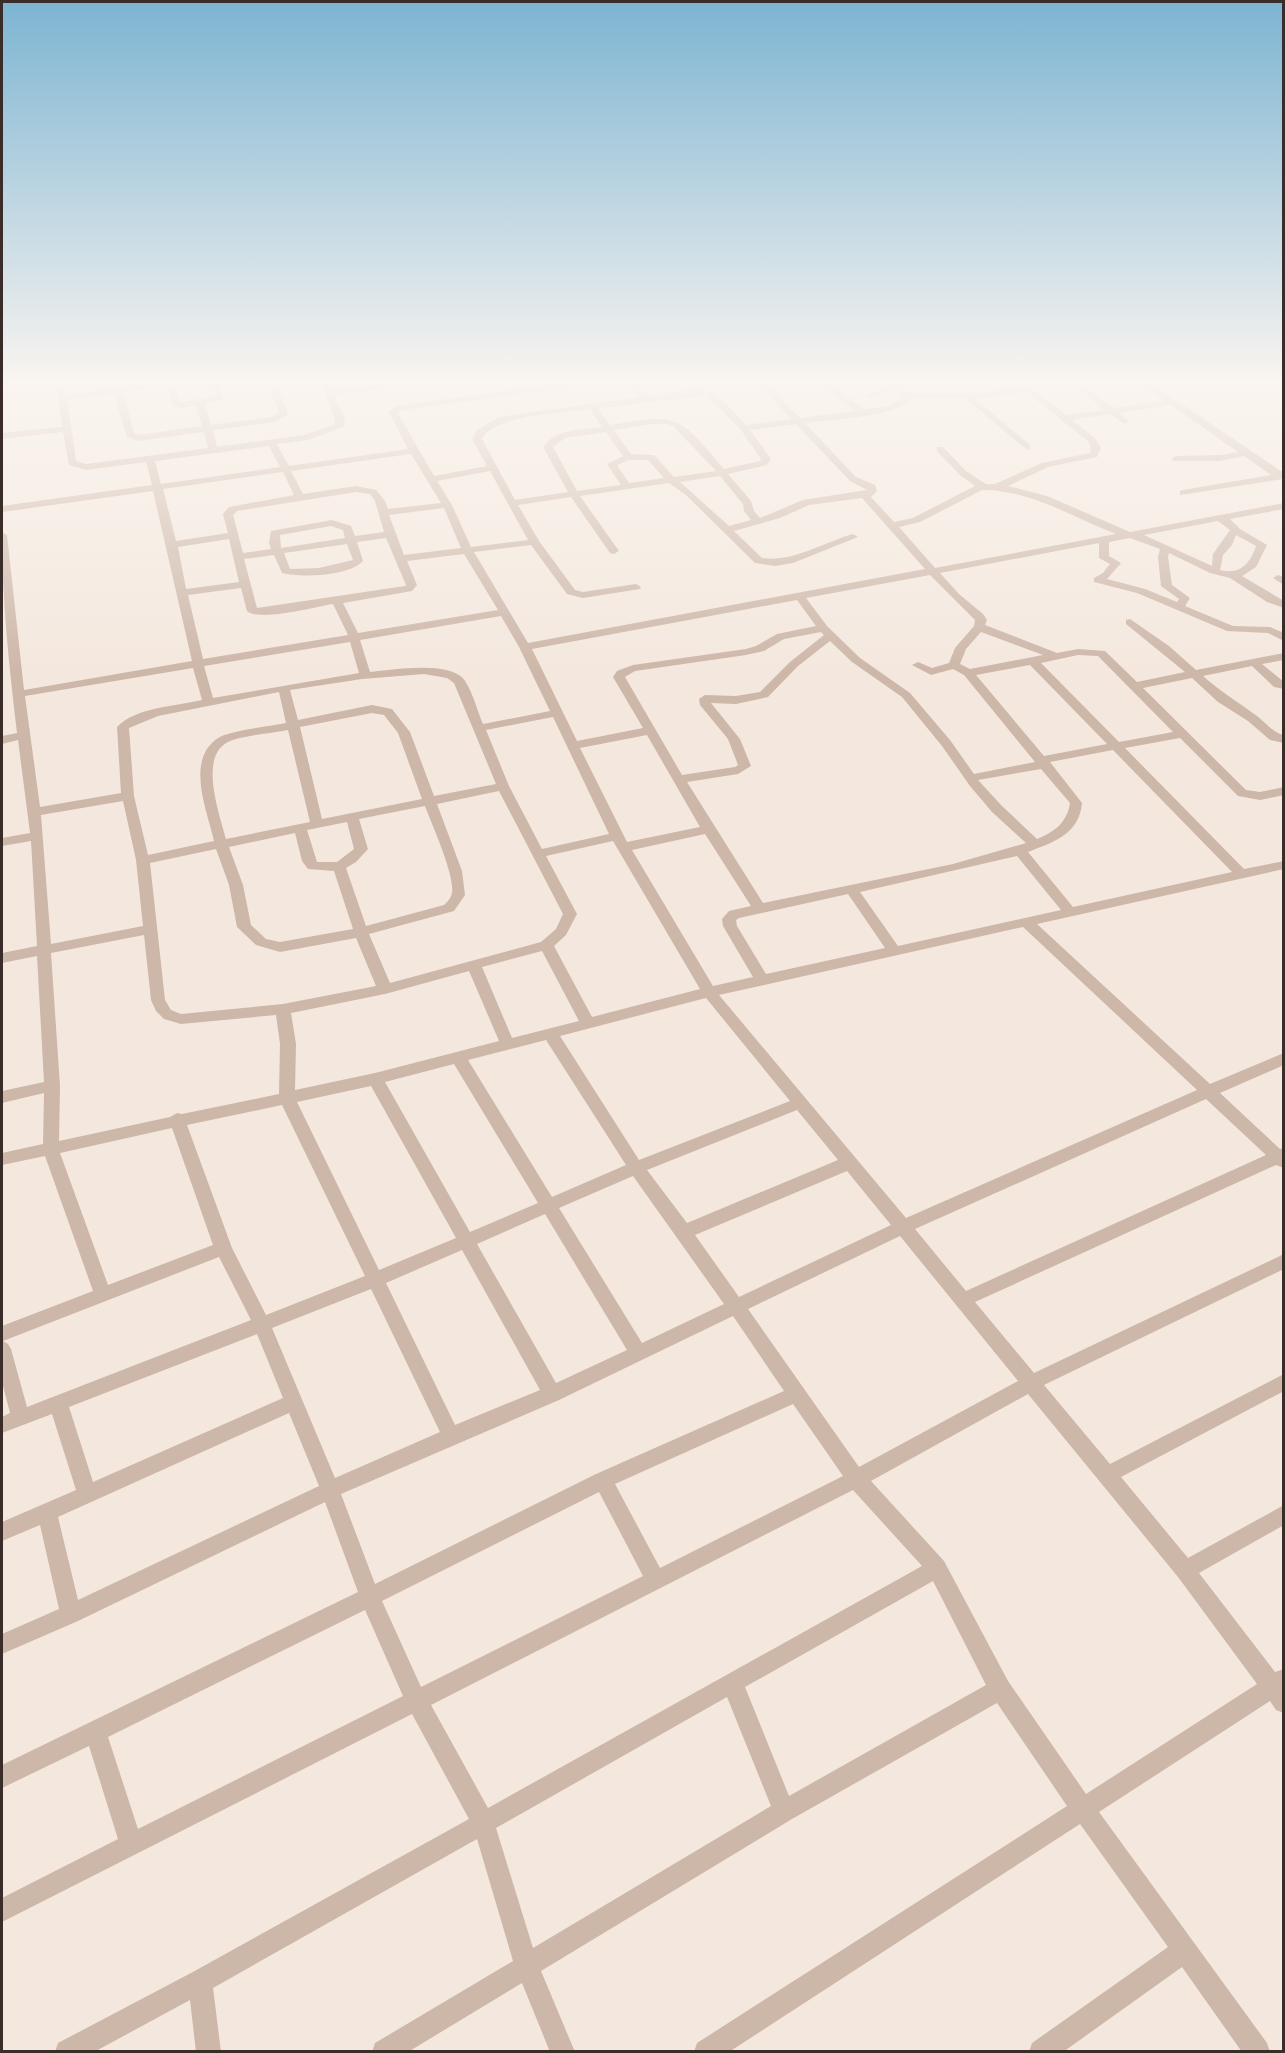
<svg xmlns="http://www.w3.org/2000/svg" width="1285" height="2053" font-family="Barlow,sans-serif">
  <rect width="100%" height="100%" fill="#f4e8de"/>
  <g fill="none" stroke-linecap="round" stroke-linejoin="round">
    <path fill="#cdb7a9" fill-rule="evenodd" d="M 56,384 L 64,384 L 66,395 L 113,388 L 112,384 L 120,384 L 121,387 L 173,384 L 180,402 L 216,396 L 211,384 L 219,384 L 224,400 L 205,403 L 211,425 L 272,417 L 279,412 L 268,384 L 276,384 L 288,413 L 287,415 L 275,422 L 213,430 L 217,447 L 304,435 L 334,425 L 335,419 L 321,384 L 329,384 L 332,390 L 389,384 L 385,388 L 334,395 L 345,419 L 343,427 L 308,440 L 277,444 L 289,466 L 408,449 L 389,412 L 396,406 L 554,384 L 576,384 L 572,387 L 402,410 L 398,413 L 434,476 L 487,466 L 472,439 L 477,430 L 499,417 L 640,397 L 629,384 L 638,384 L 648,396 C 664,394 701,385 715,394 C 726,402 736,415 746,425 L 791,419 L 759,384 L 768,384 L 800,418 L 855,411 L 818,384 L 828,384 L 865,409 L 885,407 L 902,398 L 896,389 L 870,399 L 866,396 L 894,384 L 904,384 L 906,392 L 981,393 L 1021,387 L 1018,384 L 1027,384 L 1066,415 L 1104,410 L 1073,384 L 1082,384 L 1114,408 L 1165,401 L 1142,384 L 1152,384 L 1284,473 L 1283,479 L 1180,495 L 1180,491 L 1183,490 L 1271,475 L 1244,456 L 1220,461 L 1173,461 L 1171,459 L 1176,456 L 1220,455 L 1238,452 L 1171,405 L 1119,413 L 1129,421 L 1124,424 L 1110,414 L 1072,420 L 1095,438 L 1101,448 L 1097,457 L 1048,467 L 1008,486 L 1047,496 L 1130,532 L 1284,503 L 1284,509 L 1230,519 L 1240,529 L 1267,545 L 1256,567 L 1242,576 L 1284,601 L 1284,608 L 1267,602 L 1230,578 L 1210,573 L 1169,553 L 1168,557 L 1172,585 L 1190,598 L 1185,606 L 1233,626 L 1270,627 L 1284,633 L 1284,641 L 1268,633 L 1227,631 L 1137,593 L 1094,582 L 1094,578 L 1103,573 L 1110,564 L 1099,558 L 1099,543 L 940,573 L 959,594 L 983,614 L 987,620 L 985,625 L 1057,653 L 1078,649 L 1105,651 L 1137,682 L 1185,672 L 1126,624 L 1126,620 L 1130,619 L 1169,646 L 1196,670 L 1284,653 L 1284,660 L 1262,664 L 1284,682 L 1284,689 L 1274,687 L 1252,666 L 1203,676 C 1221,692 1238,702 1257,716 C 1265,722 1273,733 1284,735 L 1284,743 L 1270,740 L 1248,721 L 1218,702 L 1192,678 L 1143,688 L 1246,790 L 1260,792 L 1284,787 L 1284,795 L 1260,800 L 1238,796 L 1180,738 L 1125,748 L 1244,869 L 1284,861 L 1284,869 L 1037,924 L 1210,1084 L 1284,1053 L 1284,1065 L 1220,1093 L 1280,1149 L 1284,1148 L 1284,1168 L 1276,1165 L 975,1302 L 1034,1373 L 1284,1254 L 1284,1269 L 1044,1385 L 1110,1464 L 1284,1374 L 1284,1391 L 1121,1477 L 1188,1558 L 1284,1505 L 1284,1525 L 1199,1573 L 1275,1672 L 1284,1669 L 1284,1713 L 1276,1710 L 1270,1701 L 1099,1812 L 1267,2043 L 1270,2052 L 1242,2052 L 1182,1967 L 1063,2052 L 1029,2052 L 1032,2043 L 1168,1947 L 1080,1824 L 729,2052 L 694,2052 L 697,2043 L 1067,1806 L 997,1703 L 792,1819 L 541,1971 L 575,2052 L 550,2052 L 522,1983 L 408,2052 L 372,2052 L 375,2043 L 513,1961 L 477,1839 L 213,1988 L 221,2052 L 196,2052 L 190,2000 L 94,2052 L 55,2052 L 58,2043 L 191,1973 L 469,1819 L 412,1714 L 2,1922 L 2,1898 L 118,1839 L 89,1746 L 2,1788 L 2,1765 L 358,1592 L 325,1502 L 78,1621 L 2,1654 L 2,1634 L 59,1609 L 40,1525 L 2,1541 L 2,1522 L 76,1490 L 52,1414 L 2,1433 L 2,1417 L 10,1413 L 2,1382 L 2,1326 L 93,1291 L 45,1156 L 2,1165 L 2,1153 L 43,1144 L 44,1093 L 2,1103 L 2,1091 L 44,1082 L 37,956 L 2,963 L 2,953 L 37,946 L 31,841 L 2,846 L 2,838 L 30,833 L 18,740 L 2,744 L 2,736 L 17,733 C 9,665 2,601 2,532 L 7,535 L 24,690 L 192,661 L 153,491 L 2,512 L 2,506 L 152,485 L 146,462 L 86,470 L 69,465 L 63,432 L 2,439 L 2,433 L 62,427 ZM 166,386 L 173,406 L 180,408 L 196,405 L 202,426 L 139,435 L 134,433 L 123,392 ZM 1026,392 L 1088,441 L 1091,448 L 1090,453 L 1042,463 L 995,484 L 986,484 L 966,471 L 943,447 L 937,447 L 937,451 L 960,475 L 975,486 L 913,518 L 894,522 L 871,497 L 877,491 L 875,485 L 856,477 L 805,423 C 826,420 902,417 911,398 L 965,398 L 1027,450 L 1030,449 L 1030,445 L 975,399 ZM 114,394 L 127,437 L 138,441 L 204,432 L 208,448 L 86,464 L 76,461 L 67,400 ZM 704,396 L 709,398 L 741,430 L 761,459 L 760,461 L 724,469 C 680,417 679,412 610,425 L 598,408 ZM 590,409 L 602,427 C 581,430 557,428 543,447 L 568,492 L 515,500 L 482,439 C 492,415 566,413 590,409 ZM 651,424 L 667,424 L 673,426 L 716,471 L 674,477 L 654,455 L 631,454 L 614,430 ZM 796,424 L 850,481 L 867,490 L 803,500 L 760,518 L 754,511 L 751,501 L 728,474 L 767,465 L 771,459 L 750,430 ZM 606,432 L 623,456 L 607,464 L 621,485 L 577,491 L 553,447 L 565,438 ZM 269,446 L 280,467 L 161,484 L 155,461 ZM 411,454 L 441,503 L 388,509 L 385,501 L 376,490 L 356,486 L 303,494 L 291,471 ZM 629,460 L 648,460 L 664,478 L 629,483 L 617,465 ZM 490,471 L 528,540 L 471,547 L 452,505 L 437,481 ZM 283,472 L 294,495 L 229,507 L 223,514 L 228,533 L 176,541 L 163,489 ZM 720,476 L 743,504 L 744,511 L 751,520 L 729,526 L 680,482 ZM 669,483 L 686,495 L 755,563 L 775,566 L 793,563 L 858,537 L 853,534 C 824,542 792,563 762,558 L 734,531 L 780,518 L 809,505 L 862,498 L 925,569 L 528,643 L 474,552 L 531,545 L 567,594 L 583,598 L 640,589 L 641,587 L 636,584 L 583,592 L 575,590 L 539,541 L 518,505 L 571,497 L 610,553 L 614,554 L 619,551 L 580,496 ZM 982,490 C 1032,490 1071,517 1116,534 L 935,568 L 899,527 L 920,522 ZM 356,492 L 370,494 L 375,501 L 384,532 L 355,536 L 351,526 L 332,520 L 271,531 L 269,543 L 271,549 L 243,553 L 233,515 L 237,511 ZM 444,508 L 461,548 L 404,555 L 389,515 ZM 1218,521 L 1230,530 L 1213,554 L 1212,566 L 1144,535 ZM 331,526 L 343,530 L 345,538 L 281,548 L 280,535 ZM 1236,535 L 1256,546 C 1250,564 1240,575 1220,570 L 1223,555 L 1232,545 ZM 386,538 L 406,585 L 405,586 L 257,608 L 244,559 L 274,555 L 282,573 C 301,578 350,576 363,561 L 357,542 ZM 1130,538 L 1160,549 L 1158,557 L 1161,586 L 1179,599 L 1177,602 L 1145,589 L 1107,579 L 1121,563 L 1109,556 L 1109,542 ZM 229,539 L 239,582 L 186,589 L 178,547 ZM 347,544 L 353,560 L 319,568 L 290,569 L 284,553 ZM 464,554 L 498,610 L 358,633 L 343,603 L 412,591 L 417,585 L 407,561 ZM 930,575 L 975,620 L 974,626 L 955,648 L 949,663 L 932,668 L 918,662 L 912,665 L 931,675 L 953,669 L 964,675 L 1035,762 L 974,774 L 950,740 L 910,693 L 860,658 L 827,626 L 806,598 ZM 241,588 L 247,611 C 260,622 314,607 333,604 L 348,635 L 203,659 L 188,595 ZM 797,600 L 816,626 L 777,634 L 756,646 L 746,649 L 633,665 L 617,671 L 613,677 L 643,728 L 577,741 L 532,649 ZM 501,616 L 519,647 L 550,711 L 483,724 C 477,710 473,693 465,681 C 451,660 392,670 370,672 L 360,640 ZM 821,632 L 824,635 L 790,662 L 760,692 L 736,696 L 705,695 L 699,699 L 700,705 L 728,739 L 738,765 L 735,767 L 682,775 L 625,677 L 635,671 L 746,655 L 764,651 L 784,639 ZM 981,632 L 1043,655 L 970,669 L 960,664 L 966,649 ZM 830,641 L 852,662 L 902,697 L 942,746 L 970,786 L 992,812 L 1026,843 L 953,864 L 763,903 L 687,782 L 738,774 L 751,766 L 740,739 L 711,703 L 736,704 L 768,697 L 798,666 ZM 350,642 L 359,673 L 213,698 L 204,666 ZM 1078,655 L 1098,656 L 1173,732 L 1119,742 L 1041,663 ZM 1030,665 L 1107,744 L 1044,756 L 976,675 ZM 193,668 L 202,700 C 177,706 136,707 117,727 L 121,793 L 40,807 L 25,696 ZM 424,674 L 447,678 L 454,683 L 496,784 L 434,796 L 410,732 L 392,709 L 372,705 L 298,720 L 290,690 L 362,679 ZM 279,692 L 286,723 C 272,726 229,731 218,738 C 185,760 207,810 214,841 L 148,855 L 134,796 L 129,728 L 158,716 ZM 372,713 L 384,715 L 398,733 L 422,799 L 322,819 L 300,727 ZM 553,717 L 609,834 L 542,849 L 509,786 L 486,730 ZM 288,730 L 310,822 L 226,839 C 220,815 198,757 228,742 C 239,736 274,733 288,730 ZM 647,735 L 700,827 L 627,842 L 580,748 ZM 1113,750 L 1232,872 L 1073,907 L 1028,852 C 1053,842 1079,835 1082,803 L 1050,762 ZM 1041,769 L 1070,803 C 1067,823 1054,832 1037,839 L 1002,806 L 978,780 ZM 499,791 L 563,914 L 556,929 L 541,942 L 390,983 L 369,934 L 454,911 L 465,895 L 462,871 L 437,804 ZM 123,801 L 136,860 L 143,926 L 51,944 L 41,815 ZM 425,806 C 432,825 455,875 452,893 C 451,898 448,901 444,905 L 366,926 L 346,868 L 356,862 L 368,849 L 359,819 ZM 347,822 L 354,849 L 337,862 L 317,862 L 307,830 ZM 295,833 L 302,861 L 308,869 L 334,871 L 353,929 L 280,942 L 266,939 L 251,925 L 243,885 L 229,847 ZM 705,834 L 751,906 L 729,911 L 722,919 L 723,926 L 753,977 L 713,986 L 632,850 ZM 613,841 L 700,989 L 592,1017 L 554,946 L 566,935 L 577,914 L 546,856 ZM 216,849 L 229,885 L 237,927 L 256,945 L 280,952 L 356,938 L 376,986 L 283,1004 L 181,1014 L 171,1010 L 165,1000 L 150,863 ZM 1017,856 L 1061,910 L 898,946 L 860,892 ZM 848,894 L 885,948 L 766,974 L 737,926 L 736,920 L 739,918 ZM 1023,927 L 1197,1090 L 906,1218 L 719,995 ZM 144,935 L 151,1000 L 156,1011 L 164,1019 L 181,1024 L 276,1015 L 280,1044 L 279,1094 L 182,1114 L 177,1113 L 170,1117 L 59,1141 L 60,1086 L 51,953 ZM 542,951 L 579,1021 L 512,1038 L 482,967 ZM 469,971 L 499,1041 L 375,1073 L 295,1090 L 296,1044 L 291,1013 L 385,994 ZM 706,998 L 790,1101 L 639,1160 L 560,1036 ZM 546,1040 L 626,1165 L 552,1197 L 468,1060 ZM 454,1064 L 538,1203 L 470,1232 L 385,1082 ZM 371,1086 L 456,1238 L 379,1270 L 297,1102 ZM 1206,1099 L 1266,1155 L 966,1291 L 915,1229 ZM 282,1105 L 365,1276 L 266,1315 L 232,1248 L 187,1125 ZM 797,1110 L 838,1160 L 687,1223 L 647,1170 ZM 172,1128 L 213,1245 L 108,1285 L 60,1153 ZM 847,1171 L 891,1225 L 739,1297 L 695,1235 ZM 633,1176 L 724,1304 L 642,1343 L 559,1208 ZM 545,1214 L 627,1350 L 556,1383 L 477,1244 ZM 900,1236 L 1018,1381 L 859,1467 L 748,1309 ZM 462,1250 L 540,1390 L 455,1425 L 386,1283 ZM 219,1257 L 251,1320 L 27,1407 L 11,1349 L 8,1344 L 3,1341 ZM 371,1289 L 440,1432 L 335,1478 L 272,1328 ZM 733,1316 L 784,1391 L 596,1474 L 375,1584 L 341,1494 L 559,1400 ZM 257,1334 L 283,1398 L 93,1482 L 69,1407 ZM 1028,1394 L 1178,1577 L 1257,1684 L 1086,1794 L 1008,1681 L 944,1561 L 871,1481 ZM 793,1404 L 843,1476 L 660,1568 L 615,1484 ZM 289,1413 L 319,1486 L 78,1600 L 58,1517 ZM 853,1490 L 922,1566 L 488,1808 L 431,1705 ZM 599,1492 L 643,1576 L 421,1687 L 382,1601 ZM 933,1581 L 986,1685 L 789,1796 L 745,1687 ZM 365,1610 L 403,1696 L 138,1829 L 108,1737 ZM 727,1697 L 771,1806 L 533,1948 L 496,1828 Z
      M 1278,575 L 1284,577 L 1284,585 L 1273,578 Z"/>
  </g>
  <linearGradient id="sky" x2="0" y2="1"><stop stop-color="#7cb4d2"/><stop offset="0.57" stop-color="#faf5f0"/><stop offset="1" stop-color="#faf5f0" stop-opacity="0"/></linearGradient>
  <rect width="1285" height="671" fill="url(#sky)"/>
  <rect width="1285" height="2053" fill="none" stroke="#3a2d29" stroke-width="6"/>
</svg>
